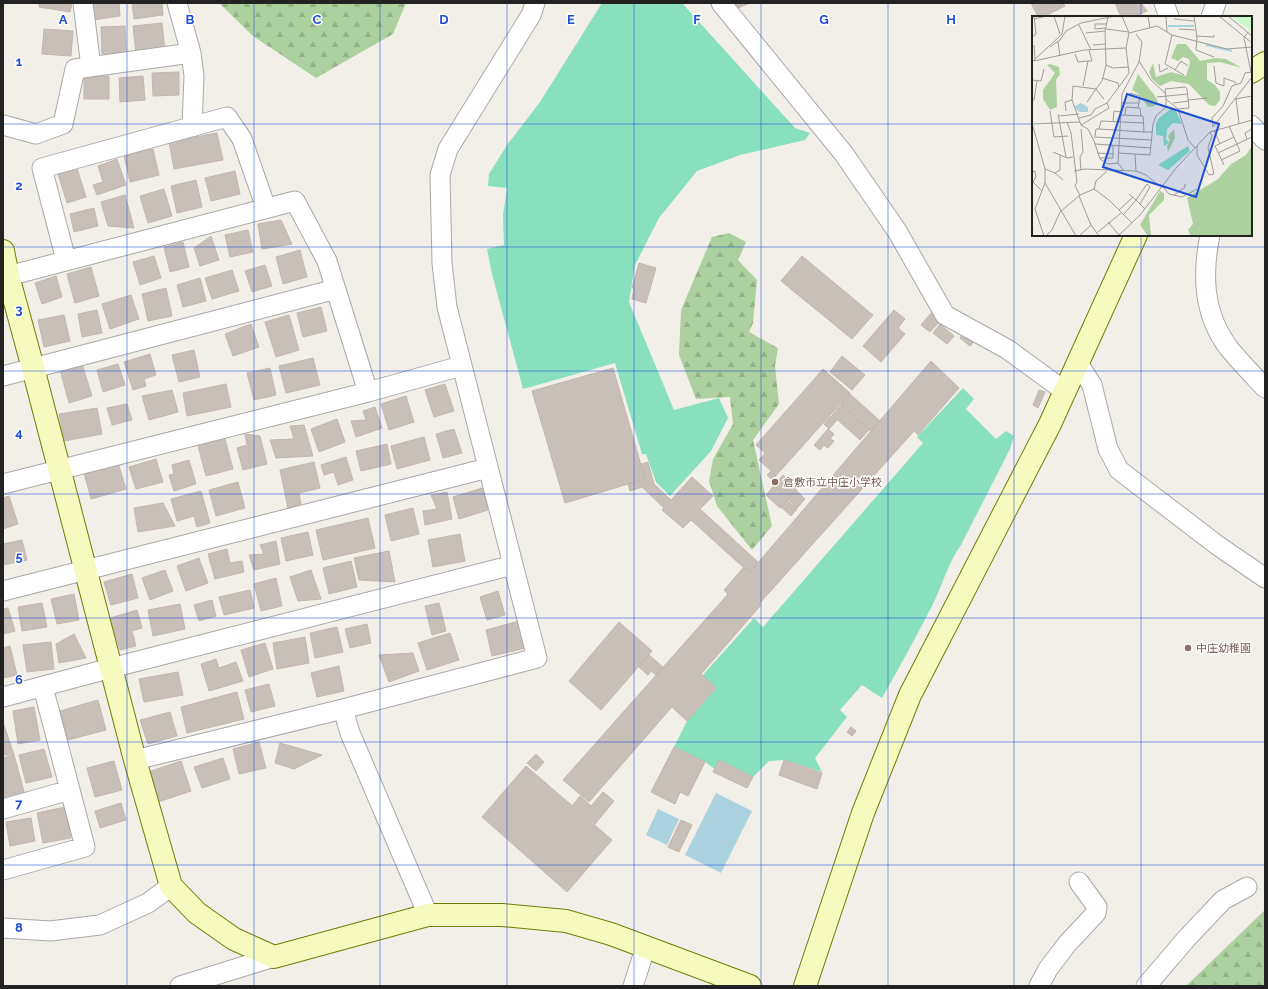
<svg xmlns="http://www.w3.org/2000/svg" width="1268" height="989" font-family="Raleway,'Noto Sans JP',sans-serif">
  <defs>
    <pattern id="forest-firs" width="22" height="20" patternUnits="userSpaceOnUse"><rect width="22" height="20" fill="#add19e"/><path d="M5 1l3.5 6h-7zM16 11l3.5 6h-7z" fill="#95b388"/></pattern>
  </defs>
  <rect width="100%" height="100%" fill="#f2efe9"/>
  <path fill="url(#forest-firs)" d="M 219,3 L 406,3 L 393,34 L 316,78 L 253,36 Z
    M 729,233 L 746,242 L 738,260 L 757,280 L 753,323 L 749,332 L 778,348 L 775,366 L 779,404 L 753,440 L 772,526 L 752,550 L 717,506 L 709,481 L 713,459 L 733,424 L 730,397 L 696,399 L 679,355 L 681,310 L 712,237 Z
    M 1265,910 L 1265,986 L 1186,986 Z"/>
  <path fill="#88e0be" d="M 602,3 L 682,3 L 795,128 L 810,133 L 805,140 L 740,155 L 697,171 L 659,218 L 635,265 L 629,302 L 674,410 L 719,398 L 728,418 L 711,451 L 670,496 L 656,482 L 646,454 L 642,454 L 615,363 L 523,389 L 492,274 L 487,249 L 504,245 L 503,215 L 507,188 L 488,186 L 489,174 L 507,145 L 540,102 Z
    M 963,388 L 974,399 L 966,409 L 996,439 L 1006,431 L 1014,436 L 1010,449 L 961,545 C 948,563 942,586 932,606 C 916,637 899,668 882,698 L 862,685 L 840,710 L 847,717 L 815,758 L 822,772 L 784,760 L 769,761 L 753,777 L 719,760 L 715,769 L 705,762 L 674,747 L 687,721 L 716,688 L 702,676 L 754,618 L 763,627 L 923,443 L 917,437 Z"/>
  <path fill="#aad3df" d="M 716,793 L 752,811 L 721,873 L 685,855 Z
    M 658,809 L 679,819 L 667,845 L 646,835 Z"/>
  <path fill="#c7bfb8" stroke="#c4b6ab" d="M 39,3 L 72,3 L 70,12 L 39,7 Z
    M 91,3 L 119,3 L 120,16 L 93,20 Z
    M 132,3 L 162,3 L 163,15 L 134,19 Z
    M 736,3 L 750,3 L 738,8 Z
    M 1031,3 L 1063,3 L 1065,6 L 1043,17 L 1038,17 Z
    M 1115,3 L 1141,3 L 1147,11 L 1134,17 L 1121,17 Z
    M 162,23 L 165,50 L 136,54 L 133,26 Z
    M 125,26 L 126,52 L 102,54 L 101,27 Z
    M 44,29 L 73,31 L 71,56 L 42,54 Z
    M 179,72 L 179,95 L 153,96 L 152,73 Z
    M 109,76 L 109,99 L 84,99 L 84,77 Z
    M 143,76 L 145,100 L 120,102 L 119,78 Z
    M 217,133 L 223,160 L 174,169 L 169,142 Z
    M 153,149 L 159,175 L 130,182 L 124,155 Z
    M 117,159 L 126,185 L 97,195 L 93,185 L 103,182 L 98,166 Z
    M 77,168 L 86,197 L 67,203 L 58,174 Z
    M 235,171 L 240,194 L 211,201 L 205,178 Z
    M 196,180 L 202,207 L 177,213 L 171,186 Z
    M 164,189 L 172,216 L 148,223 L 140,196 Z
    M 125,195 L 134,228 L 108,226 L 101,202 Z
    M 94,208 L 98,226 L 74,232 L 70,214 Z
    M 281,220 L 292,244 L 262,249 L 258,224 Z
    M 248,230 L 253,252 L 230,257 L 225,235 Z
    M 211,236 L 219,260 L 200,266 L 194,248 Z
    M 183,242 L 189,267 L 170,272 L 164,247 Z
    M 300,250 L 307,277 L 283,284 L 276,257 Z
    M 154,256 L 161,278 L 140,285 L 133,262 Z
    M 802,256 L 873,315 L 852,339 L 781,281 Z
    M 639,263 L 656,268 L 646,303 L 632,299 L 634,288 L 632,288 Z
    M 265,265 L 272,286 L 252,292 L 245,271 Z
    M 91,267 L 99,296 L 75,303 L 67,274 Z
    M 232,270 L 239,291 L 212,299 L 205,278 Z
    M 56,276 L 62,297 L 42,304 L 35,283 Z
    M 200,278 L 206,301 L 183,307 L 177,285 Z
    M 166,288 L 172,316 L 148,321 L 142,294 Z
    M 131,295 L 139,319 L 110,329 L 102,304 Z
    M 321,307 L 327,331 L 303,337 L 297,313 Z
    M 97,310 L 102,333 L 82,337 L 78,314 Z
    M 894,310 L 905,319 L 898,328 L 905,334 L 881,362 L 863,346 Z
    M 932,312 L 941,320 L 930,332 L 921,325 Z
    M 64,315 L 70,341 L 44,347 L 38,320 Z
    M 289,315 L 299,350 L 276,357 L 265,322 Z
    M 251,324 L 259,347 L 233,356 L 225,334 Z
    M 940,324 L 954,336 L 947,344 L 933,333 Z
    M 963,334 L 973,343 L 970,346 L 960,338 Z
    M 194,350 L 200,377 L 179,382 L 172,355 Z
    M 150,354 L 156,375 L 144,379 L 146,386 L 133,390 L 124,362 Z
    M 842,356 L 865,375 L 852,390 L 830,372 Z
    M 313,358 L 320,385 L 286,393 L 279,366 Z
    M 931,361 L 959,388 L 918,435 L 914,431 L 759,604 L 761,605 L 701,674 L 716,688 L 687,721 L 672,707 L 589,802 L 563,780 L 728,594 L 724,590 L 744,567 L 750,572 Z
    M 82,364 L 92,396 L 69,403 L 60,370 Z
    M 118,364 L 125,385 L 103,392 L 97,370 Z
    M 270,368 L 276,395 L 254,400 L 247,373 Z
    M 613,368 L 645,479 L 565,503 L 532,391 Z
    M 823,369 L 850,393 L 772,480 L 767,475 L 771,471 L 759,460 L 765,453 L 756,445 Z
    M 226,384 L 231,407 L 187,416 L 183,393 Z
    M 445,384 L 454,411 L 434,417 L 425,390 Z
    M 172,390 L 178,412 L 149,420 L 142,396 Z
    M 1039,390 L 1045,392 L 1038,408 L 1033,405 Z
    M 850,394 L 880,421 L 871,431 L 841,404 Z
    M 406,396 L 414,422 L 389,430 L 381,404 Z
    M 127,404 L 132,420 L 112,425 L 107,408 Z
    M 841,405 L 869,430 L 860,440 L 832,415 Z
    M 375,407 L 382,428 L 356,437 L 351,421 L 366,420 L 363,411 Z
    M 97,408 L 102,434 L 64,441 L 59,414 Z
    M 831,416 L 837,420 L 829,429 L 824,424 Z
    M 337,419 L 345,442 L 319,452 L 311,429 Z
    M 304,425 L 313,456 L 276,458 L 270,440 L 294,439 L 290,426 Z
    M 454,429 L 462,453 L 443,458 L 436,434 Z
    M 828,429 L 834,434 L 830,439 L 834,441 L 828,448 L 824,445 L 820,450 L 814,445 Z
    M 245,434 L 260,436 L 267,464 L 243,470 L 237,448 L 247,445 Z
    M 424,437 L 430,460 L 397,469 L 391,446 Z
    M 225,439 L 233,469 L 206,476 L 198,446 Z
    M 387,444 L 391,464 L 361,471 L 356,451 Z
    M 346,457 L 353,480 L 338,485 L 334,472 L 324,475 L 321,465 Z
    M 156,459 L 163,482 L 136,489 L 129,467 Z
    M 189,460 L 196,484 L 174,491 L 169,475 L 174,474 L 172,465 Z
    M 314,462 L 320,488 L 299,493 L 301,504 L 288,508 L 280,470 Z
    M 648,462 L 654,484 L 671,500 L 692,477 L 713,496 L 700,509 L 758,562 L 750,572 L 744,567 L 743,567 L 691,520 L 683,528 L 662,510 L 664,508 L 642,487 L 630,491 L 628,484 L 645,479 L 641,464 Z
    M 118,463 L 126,489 L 91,499 L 84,473 Z
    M 783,475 L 797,488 L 780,508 L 766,495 Z
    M 238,482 L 245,508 L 216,516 L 209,490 Z
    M 482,488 L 488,510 L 459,519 L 453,497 Z
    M 796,490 L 805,499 L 797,508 L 788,499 Z
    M 201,491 L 210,523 L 197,527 L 194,516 L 177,521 L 171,499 Z
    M 447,492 L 452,519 L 425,525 L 423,511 L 437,509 L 431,495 Z
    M 9,496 L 18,524 L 3,529 L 3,498 Z
    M 787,500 L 797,509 L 791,516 L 781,507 Z
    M 163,503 L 175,526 L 138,532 L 134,508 Z
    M 413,508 L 419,534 L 391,541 L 385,515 Z
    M 368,518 L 375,548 L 323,560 L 316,530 Z
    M 308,532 L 313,555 L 286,561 L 281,538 Z
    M 460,534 L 465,561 L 433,567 L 428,540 Z
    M 22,540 L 27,560 L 3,565 L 3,544 Z
    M 276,541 L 280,564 L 254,570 L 249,555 L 264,554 L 260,545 Z
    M 227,549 L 230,563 L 242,561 L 244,572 L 215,579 L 208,554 Z
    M 389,551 L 395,582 L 359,580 L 354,558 Z
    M 199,558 L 208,583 L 186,591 L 177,566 Z
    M 351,561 L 357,587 L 329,594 L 323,568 Z
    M 165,570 L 173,591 L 150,600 L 142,578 Z
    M 311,570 L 321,599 L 298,601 L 290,577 Z
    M 132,574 L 138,598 L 111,605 L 104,582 Z
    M 276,578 L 282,606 L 261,611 L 254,584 Z
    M 250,590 L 254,608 L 224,615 L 219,597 Z
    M 498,591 L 505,615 L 487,620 L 480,597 Z
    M 74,594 L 79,620 L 57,624 L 51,599 Z
    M 212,600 L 216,616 L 199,621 L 194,605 Z
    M 42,603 L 47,627 L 22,631 L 18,607 Z
    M 439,603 L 446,631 L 432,635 L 425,606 Z
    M 180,604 L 185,629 L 153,636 L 148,610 Z
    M 8,608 L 15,631 L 3,634 L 3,609 Z
    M 137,610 L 142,628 L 132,631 L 136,646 L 120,650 L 110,618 Z
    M 519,621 L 526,648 L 492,656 L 486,630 Z
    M 619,622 L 652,651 L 601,710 L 569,681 Z
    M 367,624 L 371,643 L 350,648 L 345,629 Z
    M 337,627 L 343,652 L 315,658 L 310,633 Z
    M 450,633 L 459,660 L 427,670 L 418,643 Z
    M 74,634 L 86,658 L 59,663 L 56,644 Z
    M 305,637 L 309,663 L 277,669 L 273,643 Z
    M 51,642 L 54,669 L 27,672 L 23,645 Z
    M 265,643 L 273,669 L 249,677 L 241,650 Z
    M 10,646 L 17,675 L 3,678 L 3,648 Z
    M 413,653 L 419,671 L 389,682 L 379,655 Z
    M 649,655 L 664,668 L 657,676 L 651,671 L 648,675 L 639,667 Z
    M 216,659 L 219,668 L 236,662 L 243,681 L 209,691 L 201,664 Z
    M 339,666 L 344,691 L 317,697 L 311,673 Z
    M 178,672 L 183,695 L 144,702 L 139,679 Z
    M 269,684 L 275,706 L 251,712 L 245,690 Z
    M 237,692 L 244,719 L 187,733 L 181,707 Z
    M 98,700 L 106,730 L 68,740 L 60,711 Z
    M 34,707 L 40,740 L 18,744 L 13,711 Z
    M 170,712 L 177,736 L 148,744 L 140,720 Z
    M 3,722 L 14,755 L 3,755 Z
    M 851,727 L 856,731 L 852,736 L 847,732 Z
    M 259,742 L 266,768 L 239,774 L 233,749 Z
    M 280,743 L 322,755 L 294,769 L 275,763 Z
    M 674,747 L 705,762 L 688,796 L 680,792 L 675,804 L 651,792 Z
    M 44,749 L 52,777 L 26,783 L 19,755 Z
    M 536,754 L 544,762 L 536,771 L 527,763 Z
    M 14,755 L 25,795 L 3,801 L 3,758 Z
    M 223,758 L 230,779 L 202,788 L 194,767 Z
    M 719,760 L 753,777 L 747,788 L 713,772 Z
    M 784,760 L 822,773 L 817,789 L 779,775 Z
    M 114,761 L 122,790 L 95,797 L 87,768 Z
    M 181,761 L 191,791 L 158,802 L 148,772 Z
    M 526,766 L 612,840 L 567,892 L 482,817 Z
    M 603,792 L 614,801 L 595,824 L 573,805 L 580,796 L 591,806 Z
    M 121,803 L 126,820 L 100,828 L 95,811 Z
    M 65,807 L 71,838 L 43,843 L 37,813 Z
    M 31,818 L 35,841 L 10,846 L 6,822 Z
    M 681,820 L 692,825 L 679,852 L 668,847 Z"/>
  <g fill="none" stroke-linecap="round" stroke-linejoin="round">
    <g stroke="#a9a9a9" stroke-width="21">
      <path id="street" d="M 83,3 L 91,67
        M 177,3 L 191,53 L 194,76 L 192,127
        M 721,3 L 844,154 L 897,231 L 945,315 L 1007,349 L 1066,392
        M 1164,3 L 1169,17
        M 1211,17 L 1216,3
        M 3,125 L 36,134 L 63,124 L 75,69 L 191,53
        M 1251,125 L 1265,140
        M 1210,235 C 1202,275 1203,313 1228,347 C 1239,361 1253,375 1265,388
        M 66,260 L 42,168 L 227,117 L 242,139 L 266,208
        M 8,276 L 295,201 L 327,261 L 368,392 L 461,366
        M 1078,363 L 1092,385 L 1108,449 L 1119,470 L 1217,545 L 1265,578
        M 3,376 L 336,289
        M 3,484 L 368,392
        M 3,591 L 488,468
        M 3,697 L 111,668 L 513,565
        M 343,709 L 350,733 L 428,915
        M 135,760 L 343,709 L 537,658 L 447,307 L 442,263 L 440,175 L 448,149 L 531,15 L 535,3
        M 3,809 L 70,790
        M 3,870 L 85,847 L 43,687
        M 3,928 L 50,931 L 100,925 L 148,903 L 171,886
        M 180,986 L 274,957
        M 633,986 L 646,946
        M 1039,986 L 1048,969 L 1067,944 L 1096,913 L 1097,907 L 1079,882
        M 1146,986 L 1187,938 L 1223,900 L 1247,887"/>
    </g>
    <g stroke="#707d05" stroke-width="24">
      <path id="secondary" d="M 1251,72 L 1265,63
        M 3,251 L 8,276 L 33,368 L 135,760 L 171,886 L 197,913 L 234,939 L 274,957 L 428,915 L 502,915 L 566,921 L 611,934 L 750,986
        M 805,986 L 863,813 L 910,695 L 1050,424 L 1136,235"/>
    </g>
    <use href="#street" stroke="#fff" stroke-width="19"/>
    <use href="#secondary" stroke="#f7fabf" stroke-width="22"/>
  </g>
  <path fill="none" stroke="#1d4ed8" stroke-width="1" stroke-opacity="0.55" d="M 127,3 L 127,986M 254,3 L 254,986M 380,3 L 380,986M 507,3 L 507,986M 634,3 L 634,986M 761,3 L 761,986M 888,3 L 888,986M 1014,3 L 1014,986M 1141,3 L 1141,17M 3,124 L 1033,124M 1251,124 L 1265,124M 1141,235 L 1141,986M 3,247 L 1265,247M 3,371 L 1265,371M 3,494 L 1265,494M 3,618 L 1265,618M 3,742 L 1265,742M 3,865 L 1265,865"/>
  <g fill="#8d6e63" stroke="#fff" stroke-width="1.5">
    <circle cx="775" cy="482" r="4"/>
    <circle cx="1188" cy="648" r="4"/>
  </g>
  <g text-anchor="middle" stroke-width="3" stroke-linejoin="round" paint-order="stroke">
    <g font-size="11" fill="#785e54" stroke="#fff" text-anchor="start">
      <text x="783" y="486">倉敷市立中庄小学校</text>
      <text x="1196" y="652">中庄幼稚園</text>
    </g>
  </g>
  <g transform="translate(1032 16)">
    <rect width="220" height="220" fill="#f2efe9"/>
    <path d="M 145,28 L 154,28 L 168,45 L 183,42 L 194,43 L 210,52 L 188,46 L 175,47 L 175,64 L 183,69 L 188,76 L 188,84 L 183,90 L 177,89 L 157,68 L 139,65 L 128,70 L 120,63 L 117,56 L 121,47 L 124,61 L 139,56 L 154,60 L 158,47 L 157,43 L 151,41 L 146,45 L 139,42 ZM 18,48 L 27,51 L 28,58 L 24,64 L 25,91 L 18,94 L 11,83 L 11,74 L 23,57 L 15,49 ZM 106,58 L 123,80 L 126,86 L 123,90 L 116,91 L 108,79 L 100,74 ZM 142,113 L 143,122 L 136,136 L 135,130 L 138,125 L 136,120 ZM 220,130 L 220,220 L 159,220 L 156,214 L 161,208 L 155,182 L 186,163 L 199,148 L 214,139 ZM 128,175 L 132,177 L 132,184 L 117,199 L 119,220 L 116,220 L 108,209 Z" fill="#add19e"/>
    <path d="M 199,0 L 220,0 L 220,17 L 215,12 Z" fill="#c8facc"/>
    <path d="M 140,92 L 143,93 L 150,108 L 141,107 L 135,113 L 134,124 L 138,126 L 132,130 L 131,120 L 124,119 L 124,108 L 126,103 ZM 156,130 L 158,135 L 136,154 L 126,149 Z" fill="#88e0be"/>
    <path d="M 49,87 L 56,91 L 56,96 L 47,96 L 44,93 L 43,90 Z" fill="#aad3df"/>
    <path fill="none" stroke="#aad3df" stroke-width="2" d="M 136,10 L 162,10M 174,29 L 200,35"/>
    <path fill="none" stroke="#9f9d99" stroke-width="1" d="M 22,0 L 28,18M 116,0 L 118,12M 134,0 L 135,16M 162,0 L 165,22 L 164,34 L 182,41M 187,0 L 220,27M 196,0 L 220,20M 76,1 L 73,15 L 74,49 L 70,65 L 64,73 L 41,70 L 40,84 L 49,109 L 56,113 L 62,125 L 68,143 L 76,148 L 86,147M 2,3 L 15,0M 142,3 L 162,5M 47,9 L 59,34M 74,12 L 63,13 L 63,8 L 75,8M 74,13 L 97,16M 147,13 L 163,14M 216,16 L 212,22 L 220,61M 54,17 L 73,15M 97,17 L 125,10 L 140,19 L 195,33 L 220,31M 140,19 L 133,48 L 152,59M 164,20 L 182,21 L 182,19M 0,21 L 4,18 L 2,0M 26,26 L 28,40M 2,29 L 3,43M 61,29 L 73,28M 18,31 L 28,24 L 34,15 L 49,7 L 83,0M 43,38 L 46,46 L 56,45M 2,45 L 52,34 L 94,32M 107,45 L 119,64 L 134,78M 0,46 L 30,18 L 33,0M 127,48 L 128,56 L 136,52M 74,49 L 81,52 L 96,51M 182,50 L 184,67 L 192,70 L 192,62 L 203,66 L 204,68M 143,54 L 149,45 L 156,50M 70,62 L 86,67 L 87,71M 0,64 L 9,65 L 12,53M 51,70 L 56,45 L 60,45 L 57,34M 153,71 L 155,73 L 157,92 L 146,93 L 134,83 L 133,73 ZM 98,77 L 108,80 L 106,92M 125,81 L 156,78M 203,83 L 220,80M 204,83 L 207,107M 0,84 L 2,84 L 5,65M 156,84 L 175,82M 55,86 L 64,73 L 72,83M 90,87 L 107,87M 141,87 L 157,85M 146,93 L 156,124 L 163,132M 18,95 L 22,121 L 36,120M 34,95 L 33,86 L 40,84M 26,98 L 34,141M 89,99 L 111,100 L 112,116 L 120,116M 93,99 L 94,91 L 108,92 L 109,100M 27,100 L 47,98M 47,102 L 59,99 L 63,93 L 75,87 L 97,57 L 94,32 L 97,17 L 90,0M 35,106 L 39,117 L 45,166 L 43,170 L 48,179M 81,106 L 82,95 L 89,96M 0,107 L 13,153 L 13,167 L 3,193 L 12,220M 0,108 L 48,106M 49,109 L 77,92 L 75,87M 181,111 L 180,102 L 191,90 L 200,70 L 209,67 L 213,57 L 219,56M 181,111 L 220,61M 49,113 L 51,136 L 48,141 L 49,154M 67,113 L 112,116M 182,114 L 188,128M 63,120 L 64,113 L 67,113 L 69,105 L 112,107M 62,121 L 119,124M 215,123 L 213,117 L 220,113M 63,128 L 119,132M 165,130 L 165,139 L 177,159 L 182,158 L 176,131 L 180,120 L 178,116M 21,136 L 35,142 L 41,141M 65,137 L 81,138M 86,137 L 118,139 L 121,108 L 124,100 L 134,91 L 134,83M 186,137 L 220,121M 103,138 L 104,155M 68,142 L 81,142 L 81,130M 189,144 L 208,135 L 197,110M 192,149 L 183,130 L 202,121M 13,153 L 23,157 L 31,164M 42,155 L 53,153 L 104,155 L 114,159 L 129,171M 92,155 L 86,147 L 90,78 L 107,46 L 110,26 L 104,18M 0,156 L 3,155 L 4,161 L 1,166 L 10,175M 23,157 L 28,154 L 28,139M 13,167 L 44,220M 130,170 L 137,178 L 150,181 L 165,173M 62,173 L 64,165 L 75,155M 97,178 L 104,184 L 115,168 L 118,171 L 108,188M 142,179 L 153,171 L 153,168M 47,180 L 59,209M 87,194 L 101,181M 91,199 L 104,184 L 113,193M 76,206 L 87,219M 66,216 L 89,197M 14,220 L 20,214 L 28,196 L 48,179 L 62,173 L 77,184 L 100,207M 47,220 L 59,209 L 67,220M 86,220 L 108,199 L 145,151 L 178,116 L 220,104"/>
    <path fill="#1d4ed8" fill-opacity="0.15" stroke="#1d4ed8" stroke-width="2" d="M 95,78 L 187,108 L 164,181 L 71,151 Z"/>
    <rect width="220" height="220" fill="none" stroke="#222" stroke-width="2"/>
  </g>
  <g font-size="13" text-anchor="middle" font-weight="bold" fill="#1d4ed8" stroke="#fff" stroke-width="3" stroke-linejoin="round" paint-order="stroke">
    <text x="63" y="24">A</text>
    <text x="190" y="24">B</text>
    <text x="317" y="24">C</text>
    <text x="444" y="24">D</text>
    <text x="571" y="24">E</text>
    <text x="697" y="24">F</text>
    <text x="824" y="24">G</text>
    <text x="951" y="24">H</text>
    <text x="19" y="66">1</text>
    <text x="19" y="190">2</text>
    <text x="19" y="314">3</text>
    <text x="19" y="437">4</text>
    <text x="19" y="561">5</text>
    <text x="19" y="684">6</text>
    <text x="19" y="808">7</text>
    <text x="19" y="932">8</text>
  </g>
  <rect width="1268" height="989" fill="none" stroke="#222222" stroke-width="8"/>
</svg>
